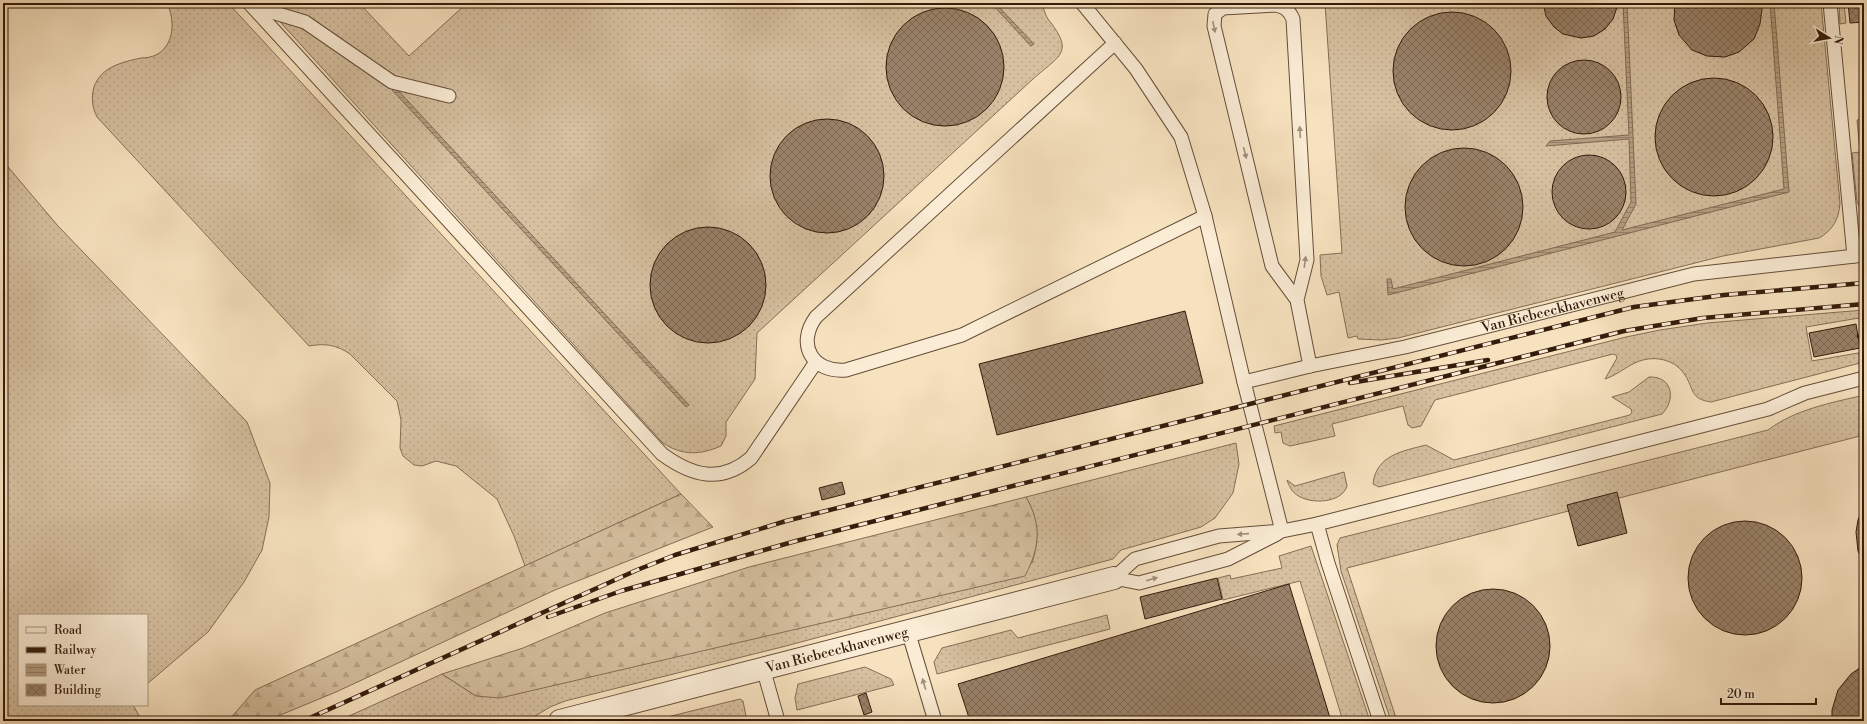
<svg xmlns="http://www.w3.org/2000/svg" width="1867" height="724" font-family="'Libre Bodoni',serif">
  <defs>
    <pattern id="grass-dots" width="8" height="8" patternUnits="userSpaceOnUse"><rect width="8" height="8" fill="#d6c0a0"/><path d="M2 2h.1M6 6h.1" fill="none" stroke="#b8a488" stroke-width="1.8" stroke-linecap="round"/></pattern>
    <pattern id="forest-firs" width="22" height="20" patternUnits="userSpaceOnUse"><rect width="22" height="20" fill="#d6c0a0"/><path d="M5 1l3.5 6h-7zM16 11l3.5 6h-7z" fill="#b8a488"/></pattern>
    <pattern id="water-rules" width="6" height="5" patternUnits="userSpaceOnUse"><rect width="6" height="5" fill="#b59e82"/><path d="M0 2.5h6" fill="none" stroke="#948069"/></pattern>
    <pattern id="building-cross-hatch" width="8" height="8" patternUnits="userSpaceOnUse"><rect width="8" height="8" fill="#998269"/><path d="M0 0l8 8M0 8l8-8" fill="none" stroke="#7e6a55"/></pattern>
  </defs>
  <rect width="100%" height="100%" fill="#f7e2bf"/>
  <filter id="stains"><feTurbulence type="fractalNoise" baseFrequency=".005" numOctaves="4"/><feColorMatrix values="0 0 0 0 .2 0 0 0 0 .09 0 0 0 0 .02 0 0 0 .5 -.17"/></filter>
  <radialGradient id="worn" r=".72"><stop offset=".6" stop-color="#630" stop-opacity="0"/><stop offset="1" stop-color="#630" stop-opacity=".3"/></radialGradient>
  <path fill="url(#grass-dots)" stroke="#856e56" d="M 167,3 L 228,3 L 681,494 L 525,566 L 514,536 L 497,499 L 456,466 L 436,461 L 422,466 L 414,465 L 403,456 L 400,448 L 401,420 L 397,401 L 350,354 C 337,345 325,343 309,346 L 97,117 C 92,107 91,98 94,87 C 101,67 122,62 141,58 C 146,58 152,57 156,55 C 175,45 175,20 167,3 Z
    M 263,3 L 359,3 L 409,56 L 467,3 L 1040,3 C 1045,8 1044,13 1048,19 C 1075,53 1060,55 1033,79 L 757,333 L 755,379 L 726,422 L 726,436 L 721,446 C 700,455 683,456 663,443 Z
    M 1325,3 L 1821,3 L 1840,203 C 1839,219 1833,230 1819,238 L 1723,256 L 1398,338 L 1381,340 L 1358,339 L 1357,336 L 1348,338 L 1339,292 L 1327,295 L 1321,276 L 1320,255 L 1342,253 Z
    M 1839,3 L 1844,3 L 1846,23 L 1840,24 Z
    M 1864,119 L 1864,216 L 1857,202 L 1852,153 L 1860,152 L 1857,120 Z
    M 3,161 L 58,226 L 247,422 L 270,483 L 269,517 L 262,550 L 244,582 L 208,632 L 147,684 L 147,615 L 19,615 L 19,705 L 133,705 L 142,721 L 3,721 Z
    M 1864,310 L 1864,328 L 1861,329 L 1859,318 L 1806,327 L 1812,361 L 1864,352 L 1864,362 L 1711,402 C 1690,399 1694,389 1685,375 C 1676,361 1659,356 1643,360 C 1630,363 1618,375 1605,379 L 1617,358 L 1616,355 L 1613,354 L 1435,400 L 1421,426 L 1412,428 L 1408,425 L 1403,406 L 1332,424 L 1335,436 L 1290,446 L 1283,443 L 1281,432 L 1275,433 L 1274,426 L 1626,337 L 1660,330 L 1707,323 Z
    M 1649,377 C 1673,376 1676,400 1662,414 L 1379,487 L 1373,484 C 1376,455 1403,451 1426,445 L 1454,460 L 1630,415 L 1632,412 L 1631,409 L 1612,397 L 1629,392 Z
    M 1864,395 L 1864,435 L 1347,568 L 1397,721 L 1391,721 L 1341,571 L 1337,545 L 1340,538 L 1768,430 C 1796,409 1831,403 1864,395 Z
    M 1236,443 L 1239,464 L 1233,493 L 1215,518 L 1201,527 L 1121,550 L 1113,559 L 782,647 L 565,701 L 550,707 L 527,721 L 338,721 L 442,674 L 476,696 L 1032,563 C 1040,539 1038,519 1026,497 Z
    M 1344,472 L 1347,486 C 1342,503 1311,505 1297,495 C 1292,492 1289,486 1287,480 L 1295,486 Z
    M 1311,546 L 1370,721 L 1343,721 L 1300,581 L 1223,600 L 1218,578 L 1230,575 L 1231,579 L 1282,568 L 1279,556 Z
    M 1107,615 L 1110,629 L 937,674 L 934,662 L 942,648 L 1011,630 L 1018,638 Z
    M 865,667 L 891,679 L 894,685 L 797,710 L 795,698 L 798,684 Z
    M 740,699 L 743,701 L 747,721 L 651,721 Z"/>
  <path fill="url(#forest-firs)" stroke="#856e56" d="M 681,494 L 713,527 L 555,590 L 336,692 L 266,721 L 228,721 L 255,690 Z
    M 1026,497 C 1042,525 1040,547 1025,576 L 500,698 L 476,696 L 442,674 L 523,648 L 605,613 L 749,567 Z"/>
  <path fill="url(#water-rules)" stroke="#816a52" d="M 991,3 L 995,3 L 1034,44 L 1031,46 Z
    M 1623,3 L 1627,3 L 1636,204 L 1622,230 L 1784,189 L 1770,3 L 1774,3 L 1789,192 L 1388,295 L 1387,279 L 1391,279 L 1393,289 L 1615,232 L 1631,202 L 1629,139 L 1546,146 L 1550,141 L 1629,135 Z
    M 395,87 L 689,405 L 686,407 L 392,90 Z"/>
  <path fill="url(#building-cross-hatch)" stroke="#341b0b" d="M 1543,3 L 1617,3 L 1617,7 L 1613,19 L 1605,29 L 1594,36 L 1581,38 L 1563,34 L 1554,27 L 1546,16 Z
    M 1675,3 L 1760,3 L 1762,9 L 1760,24 L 1754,39 L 1739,52 L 1725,57 L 1707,56 L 1692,50 L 1679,35 L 1674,20 Z
    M 1848,3 L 1864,3 L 1864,22 L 1850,23 Z
    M886 67a59 59 0 1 1 118 0a59 59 0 1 1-118 0Z
    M1393 71a59 59 0 1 1 118 0a59 59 0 1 1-118 0Z
    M1547 97a37 37 0 1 1 74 0a37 37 0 1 1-74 0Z
    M1655 137a59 59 0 1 1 118 0a59 59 0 1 1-118 0Z
    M770 176a57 57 0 1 1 114 0a57 57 0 1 1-114 0Z
    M1405 207a59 59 0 1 1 118 0a59 59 0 1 1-118 0Z
    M1552 192a37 37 0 1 1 74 0a37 37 0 1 1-74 0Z
    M650 285a58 58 0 1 1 116 0a58 58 0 1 1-116 0Z
    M 1185,311 L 1203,383 L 997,435 L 979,364 Z
    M 1856,324 L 1860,348 L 1814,357 L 1809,333 Z
    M 842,482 L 845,494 L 822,500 L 819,488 Z
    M 1617,492 L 1627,533 L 1578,546 L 1567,505 Z
    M 1864,505 L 1864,564 L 1858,551 L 1856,532 L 1858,520 Z
    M1688 578a57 57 0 1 1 114 0a57 57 0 1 1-114 0Z
    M 1217,578 L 1222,599 L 1145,619 L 1140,597 Z
    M 1289,584 L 1331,721 L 970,721 L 958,684 Z
    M1436 646a57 57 0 1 1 114 0a57 57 0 1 1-114 0Z
    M 1864,665 L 1864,721 L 1832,721 L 1832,710 L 1838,690 L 1851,674 Z
    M 866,693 L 872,712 L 864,715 L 858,696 Z"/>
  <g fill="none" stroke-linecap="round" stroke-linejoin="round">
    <g stroke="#654d38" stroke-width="15">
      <g id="lane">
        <path d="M 249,3 L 662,454 C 692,476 721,484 751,458 L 816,362"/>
        <path d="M 1082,3 L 1136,69 L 1181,137 L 1205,216 L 1244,382 L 1282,531"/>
        <path d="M 1830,3 L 1854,256"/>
        <path d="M 252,6 L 305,22 L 392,82 L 449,96"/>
        <path d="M 1115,43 L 816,317 C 796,344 812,373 846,370 L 962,335 L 1205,216"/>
        <path d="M 1297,300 L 1307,260 L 1293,19 C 1289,10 1285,7 1275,5 L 1223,8 L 1215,14 L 1214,26 L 1272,266 L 1297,300 L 1310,366"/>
        <path id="s1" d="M 1244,382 L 1310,366 L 1405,347 L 1694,274 L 1864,255"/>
        <path d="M 1317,524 L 1328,563 L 1380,721"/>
        <path d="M 1114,578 L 1135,559 L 1219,536 L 1282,531 L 1317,524 L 1768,409 L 1805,393 L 1864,378"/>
        <path d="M 1114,578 L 1139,583 L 1228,559 L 1277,534"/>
        <path d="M 908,631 L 935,721"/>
        <path d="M 763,668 L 778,721"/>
      </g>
    </g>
    <g stroke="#654d38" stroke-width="24">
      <g id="street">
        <path id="s2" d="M 560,721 L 1114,578"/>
      </g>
    </g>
    <use href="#lane" stroke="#faecd5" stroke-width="13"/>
    <use href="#street" stroke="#faecd5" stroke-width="22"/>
    <g stroke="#341b0b" stroke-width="4.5">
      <path id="rail" d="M 1859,336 L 1864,335
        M 1350,383 L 1488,360
        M 548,617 L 621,591 L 796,541 L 1624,331 L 1703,318 L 1864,304
        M 303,721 L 637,570 L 675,555 L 786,521 L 1634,307 L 1724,295 L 1864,283"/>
    </g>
    <use href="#rail" stroke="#faecd5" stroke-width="3" stroke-dasharray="9" stroke-linecap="butt"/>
  </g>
  <defs><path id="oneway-solid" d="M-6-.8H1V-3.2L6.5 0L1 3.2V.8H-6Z"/></defs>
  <g fill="#a18e7a">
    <use href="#oneway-solid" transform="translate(1214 27) rotate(78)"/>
    <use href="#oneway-solid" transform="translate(1300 132) rotate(-93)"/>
    <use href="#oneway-solid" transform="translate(1245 153) rotate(76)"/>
    <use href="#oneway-solid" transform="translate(1305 262) rotate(-82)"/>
    <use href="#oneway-solid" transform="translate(1243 534) rotate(176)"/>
    <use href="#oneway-solid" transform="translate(1152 579) rotate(-16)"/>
    <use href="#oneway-solid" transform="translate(924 684) rotate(-107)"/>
  </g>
  <g text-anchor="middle" stroke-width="3.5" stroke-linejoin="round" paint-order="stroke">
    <g font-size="14" fill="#341b0b" stroke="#faecd5">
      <text dy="5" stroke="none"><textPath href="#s1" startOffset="317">Van Riebeeckhavenweg</textPath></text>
      <text dy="5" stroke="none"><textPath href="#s2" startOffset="286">Van Riebeeckhavenweg</textPath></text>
    </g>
  </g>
  <rect width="1867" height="724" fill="none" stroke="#f7e2bf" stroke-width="16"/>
  <rect x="4" y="4" width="1859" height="716" fill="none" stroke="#341b0b" stroke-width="2"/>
  <rect x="8" y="8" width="1851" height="708" fill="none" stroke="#341b0b"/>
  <rect x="18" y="614" width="130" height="92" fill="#faecd5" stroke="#ab9884"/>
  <rect x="26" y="627" width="20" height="6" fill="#faecd5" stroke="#ab9884"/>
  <text x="54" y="634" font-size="12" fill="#341b0b">Road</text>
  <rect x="26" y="647" width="20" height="6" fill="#341b0b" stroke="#ab9884"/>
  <text x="54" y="654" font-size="12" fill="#341b0b">Railway</text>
  <rect x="26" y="664" width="20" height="12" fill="url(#water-rules)" stroke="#ab9884"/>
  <text x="54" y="674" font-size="12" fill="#341b0b">Water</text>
  <rect x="26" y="684" width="20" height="12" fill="url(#building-cross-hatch)" stroke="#ab9884"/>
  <text x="54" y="694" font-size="12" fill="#341b0b">Building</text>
  <g transform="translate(1829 38) rotate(101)" stroke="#faecd5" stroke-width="3" paint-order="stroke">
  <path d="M0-3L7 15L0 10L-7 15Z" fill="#341b0b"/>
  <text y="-6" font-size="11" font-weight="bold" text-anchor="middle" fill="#341b0b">N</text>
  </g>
  <path d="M1721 698v6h95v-6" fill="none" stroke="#341b0b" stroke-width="2"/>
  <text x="1727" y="698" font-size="12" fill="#341b0b" stroke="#faecd5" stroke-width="3" paint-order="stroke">20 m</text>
  <rect width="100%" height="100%" filter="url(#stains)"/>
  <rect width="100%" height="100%" fill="url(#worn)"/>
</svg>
